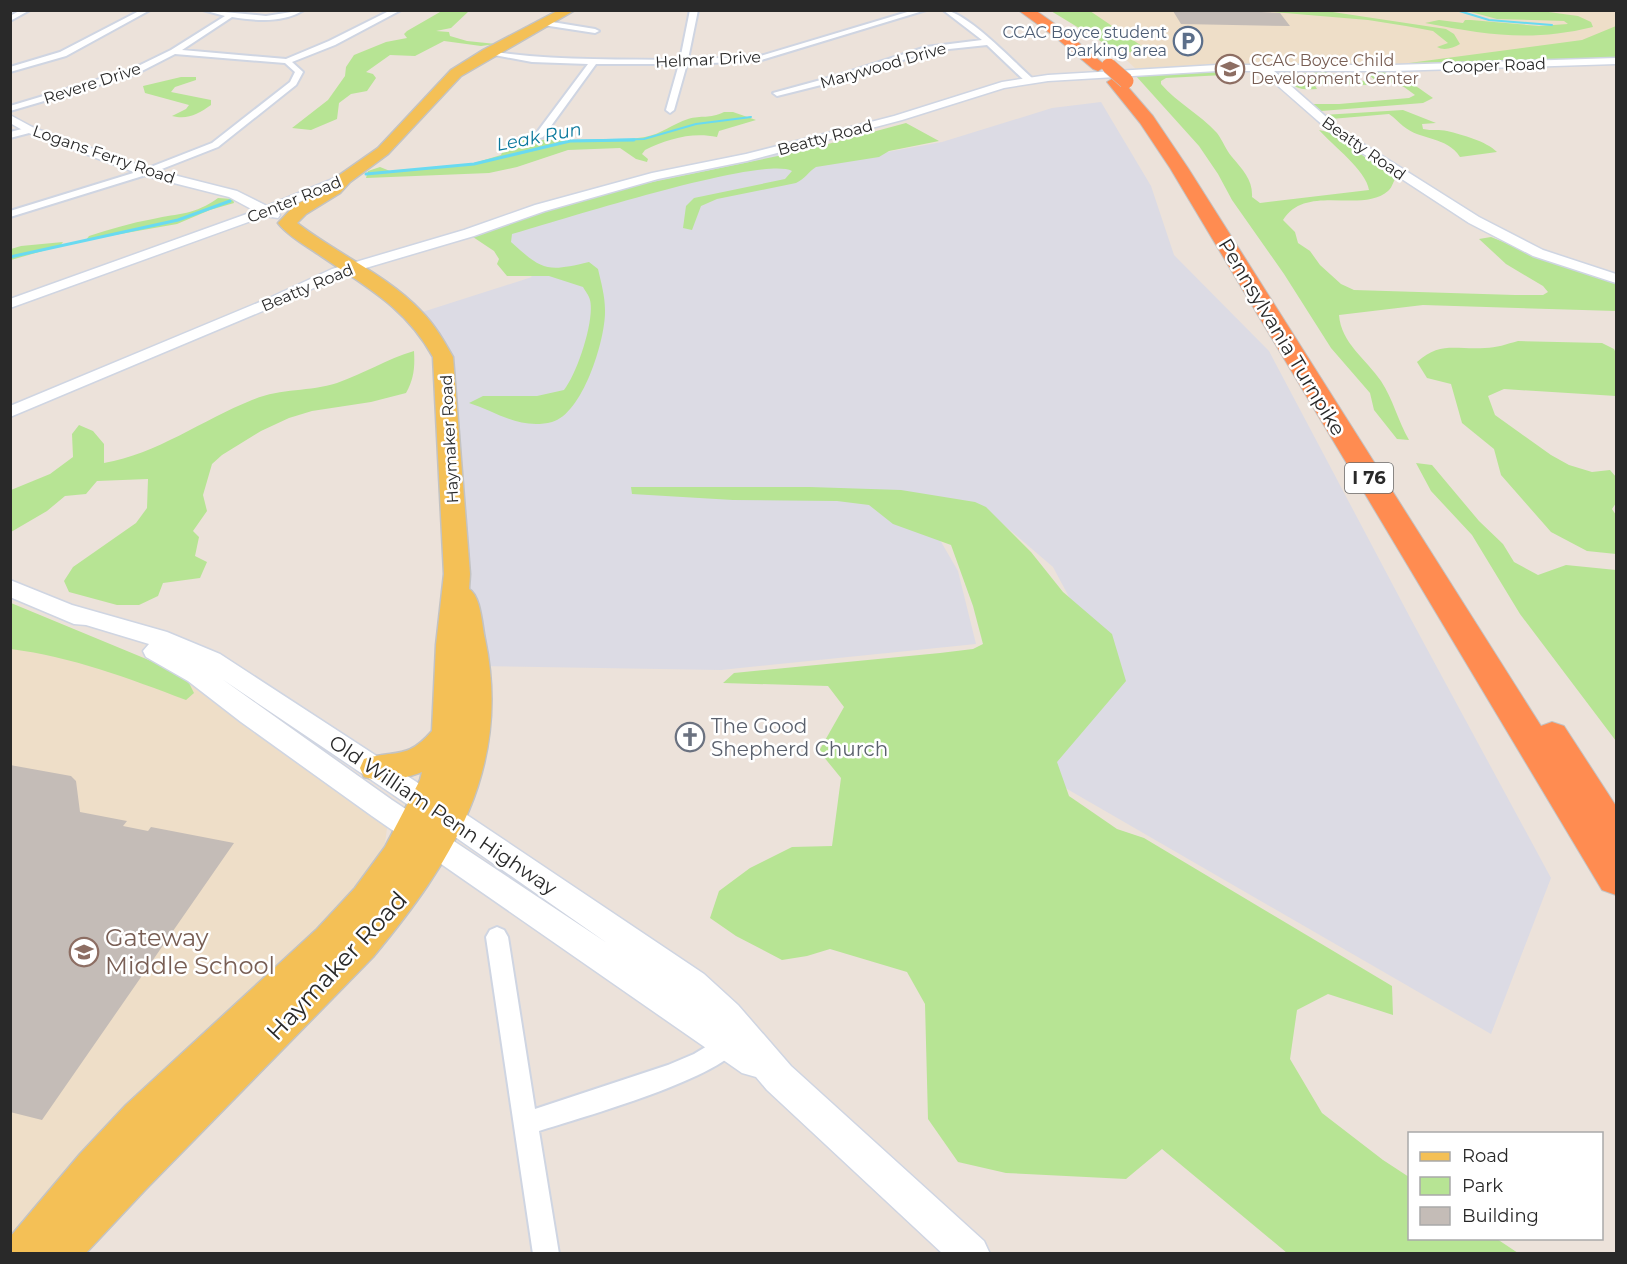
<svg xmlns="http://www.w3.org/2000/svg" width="1627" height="1264" font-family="Montserrat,sans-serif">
  <rect width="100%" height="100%" fill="#ece2da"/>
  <path fill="#dcdbe4" d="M 1101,102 L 1151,186 L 1174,255 L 1269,351 L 1413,623 L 1551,878 L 1491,1034 L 1036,771 L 1106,666 L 1053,567 L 991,514 L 940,540 L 958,571 L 976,644 L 721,670 L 475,666 L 446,376 L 413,315 L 532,277 L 480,229 L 540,208 L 789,146 L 810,166 L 942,142 L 1052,108 Z"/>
  <path fill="#eedec8" d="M 1064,11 L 1616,11 L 1616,59 L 1465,65 L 1137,70 L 1097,32 Z
    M 11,633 L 167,672 L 216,696 L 382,818 L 387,828 L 385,843 L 369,876 L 11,1250 Z"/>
  <path fill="#b7e494" d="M 1534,10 L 1578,16 L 1591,22 L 1593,27 C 1531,42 1487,35 1425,23 L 1439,20 L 1463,23 L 1465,20 L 1471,20 L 1539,26 L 1568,24 L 1564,21 L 1497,19 L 1467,11 Z
    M 469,11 L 451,28 L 436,31 L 449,32 L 450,36 L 467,41 L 496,44 L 481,46 L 444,41 L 415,56 L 390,55 L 366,72 L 373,74 L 376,78 L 367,91 L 351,94 L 339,103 L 337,119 L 311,130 L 292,128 L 328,100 L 345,76 L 346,67 L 354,55 L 386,42 L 407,38 L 404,34 L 407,31 L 440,12 Z
    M 1051,11 L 1090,11 L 1158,57 L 1129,52 L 1102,42 Z
    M 1326,11 L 1446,29 L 1454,34 L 1460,44 C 1453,48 1444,51 1437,47 L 1448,43 L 1433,31 L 1406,26 L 1368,20 L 1261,11 Z
    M 1616,26 L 1616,58 L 1409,63 L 1582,40 Z
    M 1363,70 C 1395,71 1408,80 1433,98 L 1423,103 L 1321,111 L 1313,104 L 1339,104 L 1409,98 L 1415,95 L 1404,87 L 1389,82 L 1370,85 L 1314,84 L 1317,89 C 1301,90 1293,89 1282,75 L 1324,72 L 1368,82 L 1375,80 Z
    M 1218,71 L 1224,75 L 1166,78 L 1161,81 L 1161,84 C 1177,103 1200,114 1217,133 C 1223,141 1226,150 1232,157 C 1243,170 1253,180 1252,197 L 1260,203 L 1369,190 C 1366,170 1333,146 1319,130 L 1332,133 L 1395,179 C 1393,183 1391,189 1388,191 C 1362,214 1306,183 1283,220 L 1295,232 L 1298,243 L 1310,251 L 1320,265 L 1341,284 L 1354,290 L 1515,295 L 1543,295 L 1548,292 L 1543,286 L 1506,264 L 1479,239 L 1491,237 L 1568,268 L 1616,284 L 1616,311 L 1423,305 L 1339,315 C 1341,343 1366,359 1381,381 C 1393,399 1398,421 1409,440 L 1397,439 L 1374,410 L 1370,393 L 1331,348 L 1284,274 L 1232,200 L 1218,174 L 1199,146 L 1136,76 Z
    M 181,77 L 196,77 L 196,80 L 175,87 L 171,92 L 211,100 L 211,105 C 198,114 188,120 172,116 L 186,109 L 189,105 L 145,93 L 143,86 Z
    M 1403,110 L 1436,123 L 1422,124 L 1423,129 C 1432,131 1440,129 1447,131 C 1463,135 1486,141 1497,152 L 1460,157 C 1447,136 1421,141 1403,126 C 1398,122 1395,118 1389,114 L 1331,119 L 1323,115 Z
    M 724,112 L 733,112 L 756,120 L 719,131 L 717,137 C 691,132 668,139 645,150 L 642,154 L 648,159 L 647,162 L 636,159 L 620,148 L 568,150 L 517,167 L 489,173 L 366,178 L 368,171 L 380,167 L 390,171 L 464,166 L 501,155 L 507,141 C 553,137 600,145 645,137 C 661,134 673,124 688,119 C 702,115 709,119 724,112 Z
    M 906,123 L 939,141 L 889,151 L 879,157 L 816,167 C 808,172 805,179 796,183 L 717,199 L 701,206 L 692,230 L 683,228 L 686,206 L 694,198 L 785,179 L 792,171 C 762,155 556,222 512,234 L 511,242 C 543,271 547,272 589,262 L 598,269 C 601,282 605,296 605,310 C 606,338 583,414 552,422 C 520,430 497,412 469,403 L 483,396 L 537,396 L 564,390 C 577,374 595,320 590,300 C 589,295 585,291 583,287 L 549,276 L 507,276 L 497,264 L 499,259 L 494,251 L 473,237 L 520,219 L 643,184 L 802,151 Z
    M 218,198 L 233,199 L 234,203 L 210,210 L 177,224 L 86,240 L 89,236 C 110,229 131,223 153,219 C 179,213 195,215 218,198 Z
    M 63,242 L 60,246 L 11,260 L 11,249 L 21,246 Z
    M 1518,341 L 1602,343 L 1614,349 L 1616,353 L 1616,396 L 1504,389 L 1488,396 L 1495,415 L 1551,455 L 1569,465 L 1592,472 L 1610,470 L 1616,477 L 1616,503 L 1612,509 L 1616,515 L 1616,554 L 1587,551 L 1551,532 L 1501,475 L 1494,449 L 1462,423 L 1451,384 L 1427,378 L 1417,362 C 1440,341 1456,350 1485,348 C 1496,348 1507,344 1518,341 Z
    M 414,351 C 415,367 414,379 406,393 L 371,402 L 312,411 L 289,418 L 261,431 L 222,455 L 212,464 L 203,495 L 207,511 L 193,531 L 199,537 L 195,556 L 207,562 L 200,578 L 163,583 L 158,596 L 139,605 L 117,605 L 69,592 L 64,581 L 73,567 L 136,523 L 147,508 L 148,479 L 97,481 L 86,494 L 65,496 L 47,511 L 11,532 L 11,490 L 50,474 L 73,457 L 72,434 L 79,425 L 93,431 L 104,444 L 104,463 C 157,454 202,420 252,400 C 280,388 309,392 337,383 C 363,374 387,359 414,351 Z
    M 1416,463 L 1432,465 L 1479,521 L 1503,544 L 1514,562 L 1538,575 L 1566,565 L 1616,570 L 1616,741 L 1520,614 L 1472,535 L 1431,491 Z
    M 631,487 L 810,487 L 901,490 L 975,502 L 986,507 L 1031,552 L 1063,592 L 1112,634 L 1126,681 L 1057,762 L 1069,796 L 1117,829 L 1144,838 L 1392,986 L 1393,1015 L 1328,994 L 1297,1010 L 1290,1059 L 1322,1113 L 1383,1160 L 1409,1177 L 1410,1238 L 1497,1239 L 1518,1253 L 1287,1253 L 1162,1149 L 1126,1179 L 1006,1173 L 958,1162 L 928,1119 L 925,1004 L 907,972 L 830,949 L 807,956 L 782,960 L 736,936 L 710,918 L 719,891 L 750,868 L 792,847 L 832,846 L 841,778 L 819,751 L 844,707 L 828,686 L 723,683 L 734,673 L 940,653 L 973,649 L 983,644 L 973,606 L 951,545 L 893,524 L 869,505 L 837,501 L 733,500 L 632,494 Z
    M 11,603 L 185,675 L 194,693 L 186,700 C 128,678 72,657 11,649 Z"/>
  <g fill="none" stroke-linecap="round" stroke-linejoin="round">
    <path stroke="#69daf1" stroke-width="2" d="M 1456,10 L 1489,20 L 1552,25
      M 568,141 L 644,139 L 696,124 L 751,117"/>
    <path stroke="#69daf1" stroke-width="3" d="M 366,174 L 474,164 L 570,141 L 634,140
      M 10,257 L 178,220 L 230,201"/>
  </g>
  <path fill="#c4bcb7" d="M 1218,10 L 1280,13 L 1290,26 L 1181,24 L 1173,11 Z
    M 10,765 L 71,776 L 76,781 L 80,812 L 127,821 L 123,826 L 148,831 L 151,827 L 234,843 L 42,1120 L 10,1112 Z"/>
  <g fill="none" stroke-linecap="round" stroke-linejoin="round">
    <g stroke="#cfd5e2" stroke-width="4">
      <path id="minor" d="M 21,10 L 30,10 L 10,21 L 10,16 Z
        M 141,10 L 150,10 L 66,56 L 10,72 L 10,67 L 60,52 Z
        M 203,10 L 266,16 L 304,10 C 283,23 257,21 232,17 L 182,50 L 286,59 L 329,41 L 391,10 L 401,10 L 335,45 L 292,62 L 303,72 L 296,85 L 218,147 L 149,174 L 10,217 L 10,211 L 143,170 L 212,143 L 290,82 L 295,72 L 285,63 L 175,54 L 136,74 L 10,111 L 10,106 L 130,70 L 171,50 L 225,16 Z
        M 690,10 L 698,10 L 688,59 L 757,57 L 914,10 L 926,10 L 758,61 L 687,64 L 674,110 L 670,113 L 666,110 L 679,64 L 596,64 L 543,137 L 540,138 L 535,135 L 588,64 L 532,62 L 484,53 L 488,51 C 552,61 616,59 680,60 Z
        M 943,10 C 965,10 1014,62 1032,78 L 1032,82 L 1026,82 L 987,45 L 930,51 L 845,79 L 777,96 L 773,93 L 839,75 L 926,47 L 982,40 Z
        M 546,21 L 595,29 L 599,31 L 595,33 L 543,25 Z
        M 30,127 L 33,128 L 33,132 L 10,138 L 10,132 Z
        M 497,927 L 504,930 L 508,937 L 535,1109 L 668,1065 L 694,1054 L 732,1031 L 740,1034 L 743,1042 C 728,1077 579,1118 539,1131 L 559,1254 L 533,1254 L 486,937 L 490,930 Z"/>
    </g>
    <g stroke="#cfd5e2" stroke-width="3">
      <path id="tertiary" d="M 1616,58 L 1616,64 L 1393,71 L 1274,71 L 1341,130 L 1479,217 L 1543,250 L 1616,274 L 1616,283 L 1533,256 L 1469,223 L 1333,134 L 1261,71 L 1217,71 L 1048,81 L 1004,88 L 902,120 L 747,161 L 658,179 L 545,211 L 474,236 L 342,275 L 277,305 L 10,417 L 10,406 L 267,299 L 332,269 L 464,230 L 535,205 L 652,173 L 746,154 L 894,116 L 1002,82 L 1048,75 L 1217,65 L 1393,65 Z
        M 10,115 L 34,128 L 150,169 L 237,191 L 267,206 L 340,176 L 344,175 L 350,179 L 277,212 L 280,215 L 278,218 L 265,216 L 10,308 L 10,299 L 255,211 L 229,197 L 142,175 L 26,132 L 10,123 Z"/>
    </g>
    <g stroke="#cfd5e2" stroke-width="3">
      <path id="secondary" d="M 10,580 L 72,605 L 167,632 L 220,654 L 461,811 L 704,974 L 738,1005 L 791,1066 L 984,1241 L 990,1254 L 943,1254 L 767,1090 L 756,1077 L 742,1073 L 372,816 L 241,722 L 188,681 L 146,657 L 143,651 L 149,644 L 86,625 L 74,624 L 10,597 ZM 222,679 L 441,827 L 607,943 L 392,800 Z"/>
    </g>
    <g stroke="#c3c3c3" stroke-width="3">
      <path id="primary" d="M 559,10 L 575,10 L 461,76 L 388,154 L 350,182 L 340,193 L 306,214 L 297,223 C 337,254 387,275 421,311 C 435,325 444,341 453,357 L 470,574 L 469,589 C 481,596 482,626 485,639 C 512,768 452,862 373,957 L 145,1190 L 85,1254 L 10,1254 L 10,1237 L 80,1154 L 126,1105 L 317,929 L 355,888 L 385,847 L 420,780 L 422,772 C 403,779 384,783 364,777 L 360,768 L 364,759 C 396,749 406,761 432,731 L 436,645 L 444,574 L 433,357 C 405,306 364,286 318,254 C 305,245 288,236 278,223 L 294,206 L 328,187 L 338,176 L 378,148 L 451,70 L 483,50 Z"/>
    </g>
    <g stroke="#c3c3c3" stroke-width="2">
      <path id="motorway" d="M 1018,10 L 1035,10 L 1065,31 L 1106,66 L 1098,71 L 1093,69 L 1055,37 Z
        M 1115,77 L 1121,79 L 1153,116 L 1188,168 L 1541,726 L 1552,722 L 1564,726 L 1616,806 L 1616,895 L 1602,890 L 1170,168 L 1140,123 L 1107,82 Z"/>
    </g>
    <use href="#minor" fill="#fff" fill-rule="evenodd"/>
    <use href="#tertiary" fill="#fff" fill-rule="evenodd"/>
    <use href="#secondary" fill="#fff" fill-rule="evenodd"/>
    <use href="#primary" fill="#f4c056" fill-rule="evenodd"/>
    <use href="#motorway" fill="#ff8c51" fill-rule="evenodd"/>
    <g stroke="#c3c3c3" stroke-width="16" stroke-linecap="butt">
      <path id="motorway-bridge" d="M 1109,66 L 1126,81"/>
    </g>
    <use href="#motorway-bridge" stroke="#ff8c51" stroke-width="15"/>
  </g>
  <defs>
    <g id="parking-ring" transform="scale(1.5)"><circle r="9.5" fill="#fff" stroke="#5c6f8a" stroke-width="1.5"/><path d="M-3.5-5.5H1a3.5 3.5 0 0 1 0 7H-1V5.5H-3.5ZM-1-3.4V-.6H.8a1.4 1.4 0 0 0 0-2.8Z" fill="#5c6f8a"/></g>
    <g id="school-ring" transform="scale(1.5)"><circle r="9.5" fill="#fff" stroke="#8d6e63" stroke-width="1.5"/><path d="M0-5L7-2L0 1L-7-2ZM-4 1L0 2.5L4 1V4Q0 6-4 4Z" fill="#8d6e63"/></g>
    <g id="church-ring" transform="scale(1.5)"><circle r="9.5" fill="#fff" stroke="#6b7280" stroke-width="1.5"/><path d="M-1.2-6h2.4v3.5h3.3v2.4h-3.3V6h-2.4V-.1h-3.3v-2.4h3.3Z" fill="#6b7280"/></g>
  </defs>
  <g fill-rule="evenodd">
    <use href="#parking-ring" x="1188" y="41"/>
    <use href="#school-ring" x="1230" y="69"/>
    <use href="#church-ring" x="690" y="737"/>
    <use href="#school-ring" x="84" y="952"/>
  </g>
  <g text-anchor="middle" stroke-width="5" stroke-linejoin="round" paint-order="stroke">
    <g font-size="16" fill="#4e5e75" stroke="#fff" text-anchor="end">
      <text x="1167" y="38">CCAC Boyce student<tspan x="1167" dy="18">parking area</tspan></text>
    </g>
    <g font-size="16" fill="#292929" stroke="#fff">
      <text transform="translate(708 59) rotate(-3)" y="6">Helmar Drive</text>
      <text transform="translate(883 65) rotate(-16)" y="6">Marywood Drive</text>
      <text transform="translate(1494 65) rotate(-2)" y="6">Cooper Road</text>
      <text transform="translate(92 83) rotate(-18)" y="6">Revere Drive</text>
      <text transform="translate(825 137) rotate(-15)" y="6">Beatty Road</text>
      <text transform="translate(1364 148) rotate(35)" y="6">Beatty Road</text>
      <text transform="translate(104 154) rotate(19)" y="6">Logans Ferry Road</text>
      <text transform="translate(294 199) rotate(-22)" y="6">Center Road</text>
      <text transform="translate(307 287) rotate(-23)" y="6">Beatty Road</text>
      <text transform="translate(449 439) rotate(-93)" y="6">Haymaker Road</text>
    </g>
    <g font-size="16" fill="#785e54" stroke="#fff" text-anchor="start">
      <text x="1251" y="66">CCAC Boyce Child<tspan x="1251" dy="18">Development Center</tspan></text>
    </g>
    <g font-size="18" font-style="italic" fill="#0a789c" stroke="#fff">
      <text transform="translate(539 137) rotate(-11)" y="6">Leak Run</text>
    </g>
    <rect fill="#fff" stroke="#696969" stroke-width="1.5" x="1345" y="463" width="48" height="30" rx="4.5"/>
    <g font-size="18" font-weight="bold" fill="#292929">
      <text x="1369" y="484">I 76</text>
    </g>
    <g font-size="20" fill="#292929" stroke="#fff">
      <text transform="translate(1282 337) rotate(59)" y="7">Pennsylvania Turnpike</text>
      <text transform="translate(443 815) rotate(34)" y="7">Old William Penn Highway</text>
    </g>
    <g font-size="20" fill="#5b616d" stroke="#fff" text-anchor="start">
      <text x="711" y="733">The Good<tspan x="711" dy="23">Shepherd Church</tspan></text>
    </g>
    <g font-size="24" fill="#785e54" stroke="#fff" text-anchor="start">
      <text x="105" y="946">Gateway<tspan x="105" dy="28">Middle School</tspan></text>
    </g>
    <g font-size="24" fill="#292929" stroke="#fff">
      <text transform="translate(337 966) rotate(-47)" y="8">Haymaker Road</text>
    </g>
  </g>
  <rect width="1627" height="1264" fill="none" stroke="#292929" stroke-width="24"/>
  <rect x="1408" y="1132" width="195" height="108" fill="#ffffff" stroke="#a9a9a9" stroke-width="1.5"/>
  <rect x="1420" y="1152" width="30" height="9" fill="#f4c056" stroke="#a9a9a9" stroke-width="1.5"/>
  <text x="1462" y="1162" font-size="18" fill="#292929">Road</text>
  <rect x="1420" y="1177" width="30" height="18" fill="#b7e494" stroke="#a9a9a9" stroke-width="1.5"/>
  <text x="1462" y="1192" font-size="18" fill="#292929">Park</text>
  <rect x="1420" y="1207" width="30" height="18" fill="#c4bcb7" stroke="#a9a9a9" stroke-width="1.5"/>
  <text x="1462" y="1222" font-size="18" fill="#292929">Building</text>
</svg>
